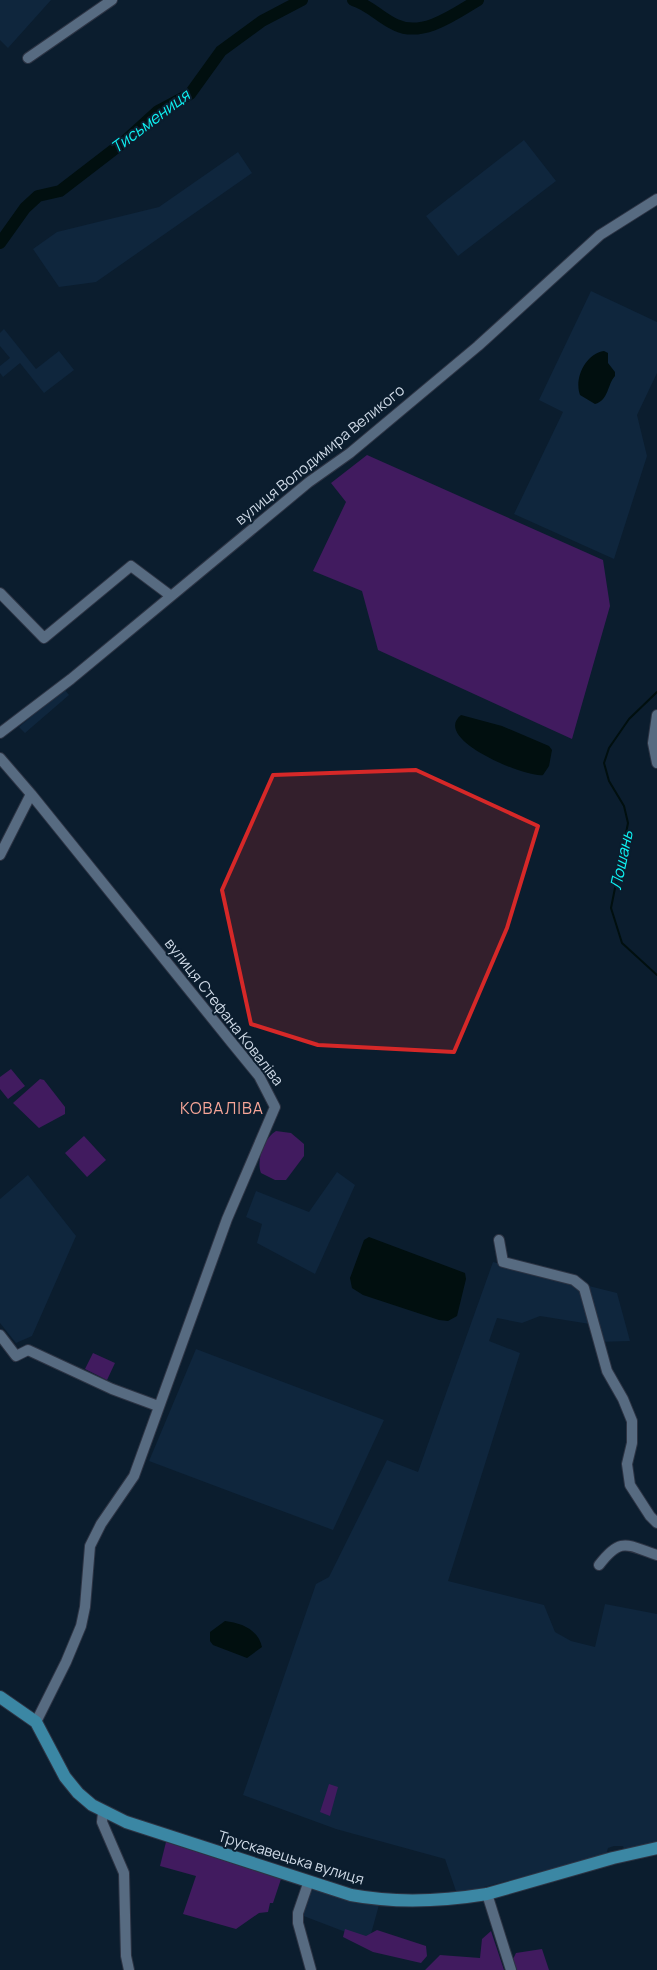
<svg xmlns="http://www.w3.org/2000/svg" width="657" height="1970" font-family="Manrope,sans-serif">
  <rect width="100%" height="100%" fill="#0b1d2e"/>
  <path fill="#0f263d" d="M 0,0 L 51,0 L 8,48 L 0,40 Z
    M 524,140 L 556,181 L 458,256 L 426,216 Z
    M 238,152 L 252,173 L 96,282 L 59,287 L 33,249 L 57,232 L 159,207 Z
    M 591,291 L 657,322 L 657,373 L 637,415 L 647,456 L 614,559 L 514,514 L 563,412 L 539,400 Z
    M 4,329 L 36,369 L 59,351 L 74,370 L 44,393 L 20,363 L 3,377 L 0,373 L 0,366 L 10,358 L 0,346 L 0,333 Z
    M 64,689 L 69,695 L 25,733 L 19,727 Z
    M 337,1172 L 355,1185 L 315,1274 L 257,1243 L 262,1224 L 246,1217 L 256,1191 L 309,1212 Z
    M 28,1175 L 76,1236 L 32,1336 L 16,1343 L 0,1323 L 0,1199 Z
    M 493,1262 L 617,1293 L 630,1341 L 596,1342 L 590,1324 L 540,1316 L 522,1323 L 497,1318 L 489,1341 L 520,1353 L 448,1581 L 544,1605 L 555,1632 L 571,1641 L 595,1647 L 605,1604 L 657,1614 L 657,1843 L 624,1849 L 623,1846 L 614,1846 L 608,1848 L 606,1855 L 457,1894 L 445,1859 L 336,1829 L 243,1795 L 316,1584 L 329,1577 L 387,1460 L 418,1472 Z
    M 196,1349 L 384,1420 L 333,1530 L 149,1461 Z
    M 310,1888 L 379,1905 L 369,1941 L 301,1915 Z"/>
  <path fill="#411b5f" d="M 367,455 L 603,560 L 610,606 L 572,739 L 378,650 L 362,591 L 313,571 L 346,502 L 331,483 Z
    M 11,1069 L 25,1086 L 8,1099 L 0,1089 L 0,1077 Z
    M 40,1079 L 44,1080 L 65,1107 L 65,1114 L 39,1128 L 13,1103 Z
    M 276,1131 L 291,1133 L 304,1144 L 304,1156 L 286,1180 L 275,1180 L 261,1173 C 256,1160 264,1138 276,1131 Z
    M 84,1136 L 106,1160 L 87,1177 L 65,1153 Z
    M 93,1353 L 115,1363 L 107,1380 L 85,1369 Z
    M 329,1784 L 338,1787 L 330,1816 L 320,1812 Z
    M 166,1842 L 281,1879 L 273,1903 L 270,1903 L 268,1912 L 259,1913 L 236,1929 L 183,1914 L 196,1876 L 160,1866 Z
    M 345,1929 L 366,1936 L 377,1930 L 426,1946 L 427,1956 L 421,1963 L 373,1952 L 343,1937 Z
    M 491,1931 L 504,1970 L 425,1970 L 440,1955 L 480,1958 L 482,1939 Z
    M 542,1949 L 549,1970 L 517,1970 L 513,1959 L 516,1953 Z"/>
  <path fill="#010f0f" d="M 604,351 L 608,353 L 608,363 L 615,372 L 615,376 C 607,385 609,400 595,404 L 580,395 C 574,379 585,354 604,351 Z
    M 461,715 L 502,726 L 549,746 L 552,750 L 549,766 L 543,775 C 530,779 430,740 461,715 Z
    M 369,1237 L 465,1273 L 466,1279 L 457,1316 L 448,1321 L 439,1320 L 363,1295 L 352,1288 L 350,1278 L 364,1240 Z
    M 225,1621 C 241,1623 258,1629 262,1647 L 247,1658 L 213,1645 L 210,1641 L 210,1632 Z"/>
  <g fill="none" stroke-linecap="round" stroke-linejoin="round">
    <path stroke="#010f0f" stroke-width="2" d="M 657,692 L 629,719 L 609,748 L 604,763 L 609,781 L 624,806 L 628,823 L 611,908 L 622,943 L 657,975"/>
    <path stroke="#010f0f" stroke-width="12" d="M 353,0 C 370,5 380,18 396,25 C 423,38 456,13 478,0
      M 0,243 L 25,208 L 38,196 L 60,191 L 125,141 L 158,111 L 190,94 L 221,51 L 262,21 L 302,0"/>
    <g stroke="#2d3444" stroke-width="12">
      <path id="minor" d="M 28,58 L 112,0
        M 0,593 L 44,638 L 131,566 L 171,596
        M 657,715 L 653,743 L 657,763
        M 0,733 L 71,679 L 309,482 L 350,453 L 478,346 L 600,235 L 657,199
        M 0,758 L 31,794 L 232,1043 L 259,1076 L 275,1107 L 227,1219 L 134,1476 L 101,1524 L 90,1546 L 85,1607 L 81,1626 L 66,1662 L 36,1722
        M 0,855 L 31,794
        M 499,1240 L 503,1262 L 574,1280 L 584,1288 L 607,1371 L 623,1399 L 632,1421 L 632,1443 L 627,1464 L 630,1485 L 650,1516 L 657,1523
        M 0,1335 L 16,1356 L 28,1350 L 112,1389 L 158,1406
        M 599,1565 C 621,1536 627,1545 657,1555
        M 103,1812 L 102,1822 L 124,1873 L 126,1956 L 129,1970
        M 309,1881 L 298,1913 L 298,1923 L 311,1970
        M 487,1894 L 511,1970"/>
    </g>
    <g stroke="#2d3444" stroke-width="14">
      <path id="major" d="M 0,1697 L 36,1722 L 65,1777 L 78,1793 L 92,1805 L 126,1822 L 351,1895 C 394,1903 444,1901 487,1894 L 613,1858 L 657,1848"/>
    </g>
    <use href="#minor" stroke="#576b81" stroke-width="10"/>
    <use href="#major" stroke="#3b87a4" stroke-width="12"/>
  </g>
  <path fill="#d62828" fill-opacity="0.2" stroke="#d62828" stroke-width="4" stroke-linejoin="round" d="M 416,770 L 538,826 L 507,928 L 454,1052 L 318,1045 L 251,1024 L 222,890 L 273,775 Z"/>
  <g text-anchor="middle" stroke-width="4" stroke-linejoin="round" paint-order="stroke">
    <g font-size="15" fill="#ced9e6" stroke="#0b1d2e">
      <text transform="translate(320 455) rotate(-39)" y="5">вулиця Володимира Великого</text>
      <text transform="translate(224 1012) rotate(52)" y="5">вулиця Стефана Коваліва</text>
      <text transform="translate(291 1858) rotate(17)" y="5">Трускавецька вулиця</text>
    </g>
    <g font-size="16" font-style="italic" fill="#0ff2f3" stroke="#0b1d2e">
      <text transform="translate(150 121) rotate(-37)" y="6">Тисьмениця</text>
      <text transform="translate(621 860) rotate(-78)" y="6">Лошань</text>
    </g>
    <g font-size="16" letter-spacing="1" fill="#f8a698" stroke="#0b1d2e">
      <text x="222" y="1114">КОВАЛІВА</text>
    </g>
  </g>
</svg>
